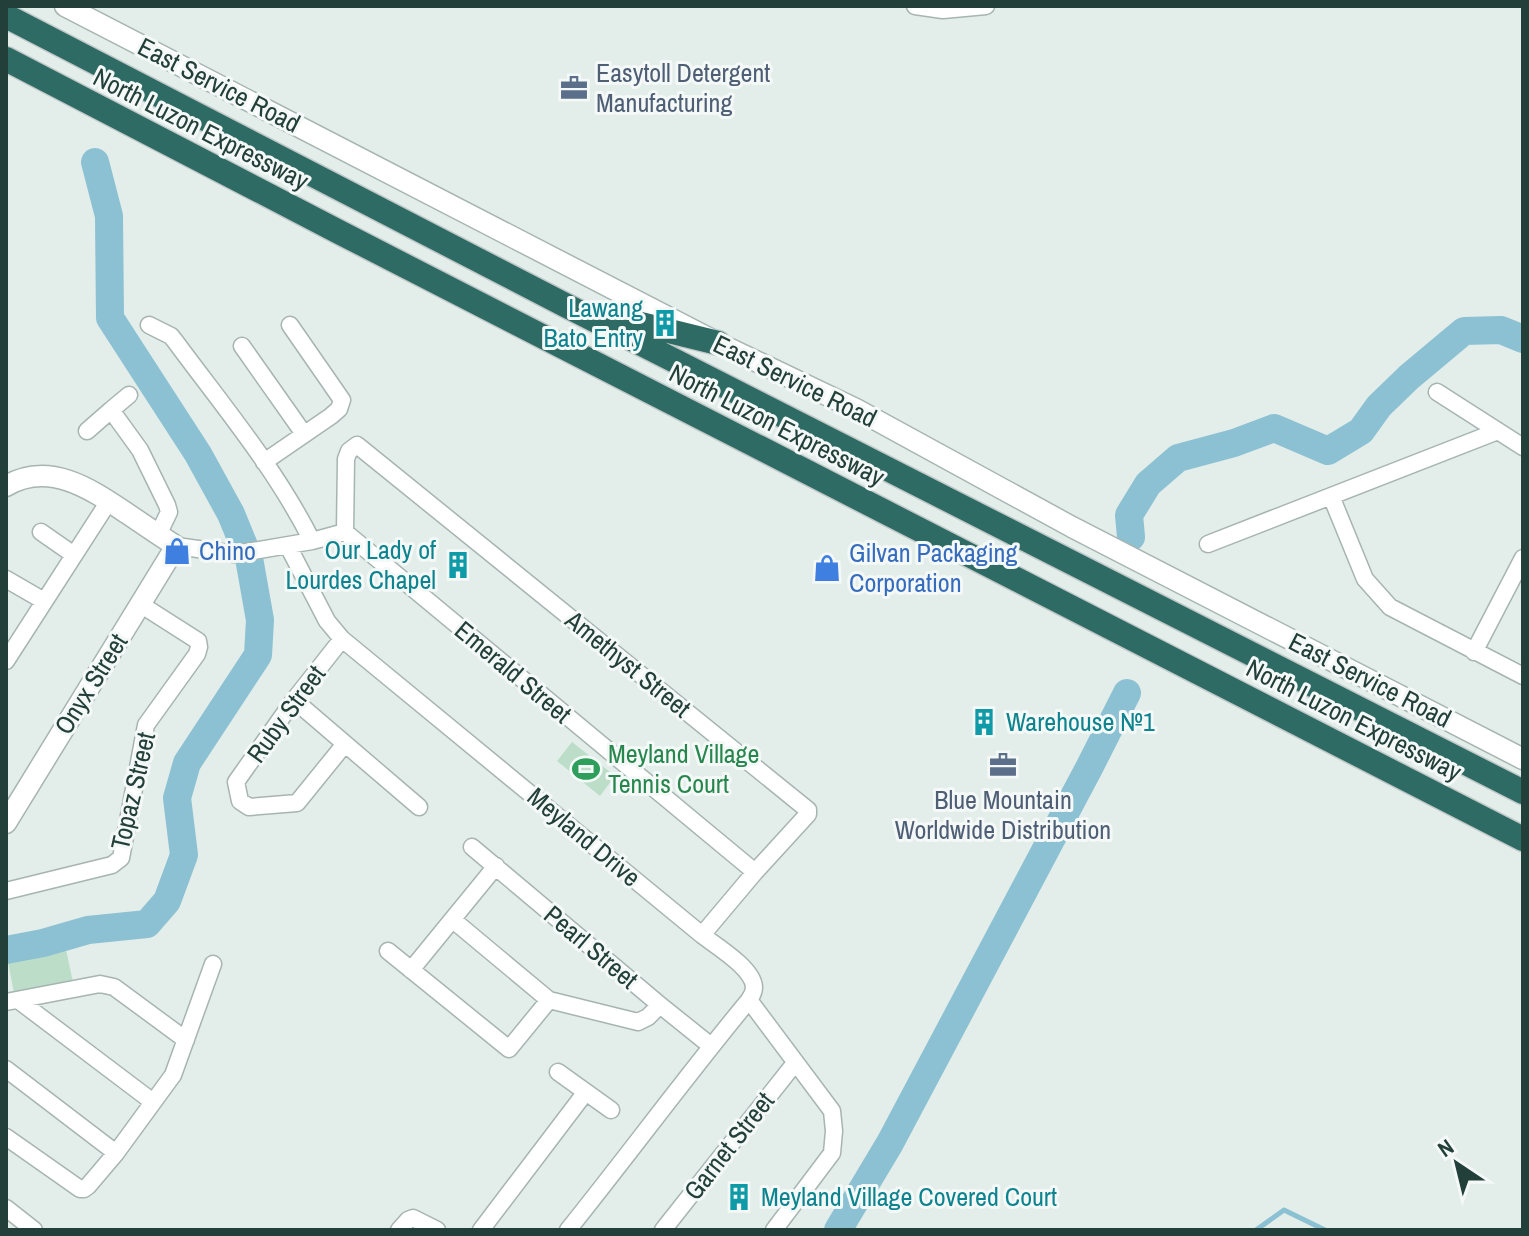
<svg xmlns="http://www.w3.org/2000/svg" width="1529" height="1236" font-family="'Archivo Narrow',sans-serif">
  <rect width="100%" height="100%" fill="#e3edea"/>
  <path fill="#bcdec8" d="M 572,742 L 615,776 L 600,796 L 557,761 Z
    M 65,945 L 73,982 L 14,993 L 7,957 Z"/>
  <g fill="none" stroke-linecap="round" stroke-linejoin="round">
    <path stroke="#8bc1d2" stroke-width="5" d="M 1256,1230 L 1284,1210 L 1325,1230"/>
    <path stroke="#8bc1d2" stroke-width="28" d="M 1131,537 L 1129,515 L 1148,484 L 1178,458 L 1234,443 L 1274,428 L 1328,451 L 1361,431 L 1379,406 L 1409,377 L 1464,331 L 1501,330 L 1523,339
      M 6,950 L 43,943 L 88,930 L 147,924 L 167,901 L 184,855 L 177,798 L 187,763 L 258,655 L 260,620 L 249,558 L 231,514 L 198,454 L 110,318 L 109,216 L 95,162
      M 838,1230 L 890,1143 L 1089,768 L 1127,693"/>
    <g stroke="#a6b5b2" stroke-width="19">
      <path id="minor" d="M 915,6 L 943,10 L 986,6
        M 149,325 L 171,336 L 175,341 C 223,406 276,469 312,541
        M 242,346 L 304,434
        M 1437,392 L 1523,447
        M 129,395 L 111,410 L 140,450 L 167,505 L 169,512 L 158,535
        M 87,431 L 111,410
        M 264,462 L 331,416 L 339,409 L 342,400 L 290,325
        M 1331,496 L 1365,579 L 1390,607 L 1523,676
        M 41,532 L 74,555
        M 345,532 L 346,459 L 349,451 L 357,445 L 808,810 L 808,814 L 755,872 L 702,935
        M 345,532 L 755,872
        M 1208,544 L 1498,431
        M 176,546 L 235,554 L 312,541 L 345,532
        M 288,546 L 327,621 L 342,639 L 702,935 C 716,946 753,968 754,987 C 754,993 752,995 749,1000 C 687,1075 629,1154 568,1230
        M 6,579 L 44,601
        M 342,639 L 294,700 L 236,782 L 240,801 L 249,807 L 297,803 L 344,745
        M 1474,652 L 1523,558
        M 6,661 L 109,501
        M 294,700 L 419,807
        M 472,847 L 660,1005 L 711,1046
        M 6,891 L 112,865 L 121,858 L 146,725 L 197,654 L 199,647 L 198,641 L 140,604
        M 453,920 L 549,1000 L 638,1022 L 648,1017 L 660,1005
        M 388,951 L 509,1049 L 549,1000
        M 411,970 L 496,866
        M 18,1000 L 153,1102
        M 749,1000 L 832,1111 L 834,1131 L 832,1153 L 774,1230
        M 6,1002 L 100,984 L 114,987 L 186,1040
        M 6,1069 L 116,1153
        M 558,1072 L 611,1110
        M 6,1137 L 80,1189 L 84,1189 L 88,1186 L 116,1153 L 173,1075 L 213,964
        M 6,1208 L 34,1230
        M 399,1230 L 408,1220 L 413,1218 L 437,1230
        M 481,1230 L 585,1093
        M 663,1230 L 795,1063"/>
    </g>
    <g stroke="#a6b5b2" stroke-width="23">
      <path id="tertiary" d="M 65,6 L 718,343 L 856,409 L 1072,527 L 1523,759
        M 6,486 C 50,460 92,490 128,514 C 144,525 160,536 176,546 L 6,823"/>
    </g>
    <g stroke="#c1c9c8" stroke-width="27">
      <path id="motorway" d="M 6,16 L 567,306 L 1523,792
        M 6,59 L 339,232 L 1523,839
        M 608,316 L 718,343"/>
    </g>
    <use href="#minor" stroke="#fff" stroke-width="16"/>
    <use href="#tertiary" stroke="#fff" stroke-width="20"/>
    <use href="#motorway" stroke="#2e6b64" stroke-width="24"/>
  </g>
  <defs>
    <g id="office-bare" transform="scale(2.16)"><path d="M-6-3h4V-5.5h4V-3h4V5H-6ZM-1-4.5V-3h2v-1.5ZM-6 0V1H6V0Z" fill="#5c6f8a" stroke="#f4f9f7" stroke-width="2.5" paint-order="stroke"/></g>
    <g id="building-bare" transform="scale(2.16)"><path d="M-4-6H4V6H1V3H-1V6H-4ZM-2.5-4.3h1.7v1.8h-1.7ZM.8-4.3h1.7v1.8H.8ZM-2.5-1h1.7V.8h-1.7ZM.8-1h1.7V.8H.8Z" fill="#0f9aa8" stroke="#f4f9f7" stroke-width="2.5" paint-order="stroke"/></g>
    <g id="shop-bare" transform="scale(2.16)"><path d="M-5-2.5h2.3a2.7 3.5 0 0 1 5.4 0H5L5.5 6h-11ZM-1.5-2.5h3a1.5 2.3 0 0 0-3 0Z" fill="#3f7fe0" stroke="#f4f9f7" stroke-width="2.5" paint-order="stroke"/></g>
    <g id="stadium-bare" transform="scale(2.16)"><path d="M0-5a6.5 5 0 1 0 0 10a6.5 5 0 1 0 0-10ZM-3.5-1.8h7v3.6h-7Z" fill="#2e9e5b" stroke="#f4f9f7" stroke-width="2.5" paint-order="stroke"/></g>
  </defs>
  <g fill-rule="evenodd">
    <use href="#office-bare" x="574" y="88"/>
    <use href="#building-bare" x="665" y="323"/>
    <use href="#shop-bare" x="177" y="551"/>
    <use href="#building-bare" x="458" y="565"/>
    <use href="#shop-bare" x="827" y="568"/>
    <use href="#building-bare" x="984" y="722"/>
    <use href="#office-bare" x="1003" y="765"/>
    <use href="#stadium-bare" x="586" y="769"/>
    <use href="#building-bare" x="739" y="1197"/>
  </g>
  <g text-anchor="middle" stroke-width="6" stroke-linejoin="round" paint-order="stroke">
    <g font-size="26" fill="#4e5e75" stroke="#f4f9f7" text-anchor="start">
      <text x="596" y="82">Easytoll Detergent<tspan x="596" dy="30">Manufacturing</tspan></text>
      <text x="1003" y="809" text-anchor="middle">Blue Mountain<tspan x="1003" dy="30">Worldwide Distribution</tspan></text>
    </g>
    <g font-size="26" fill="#233f3a" stroke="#f4f9f7">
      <text transform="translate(219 85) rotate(27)" y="9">East Service Road</text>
      <text transform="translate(201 129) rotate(27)" y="9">North Luzon Expressway</text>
      <text transform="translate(795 381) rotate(26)" y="9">East Service Road</text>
      <text transform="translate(777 425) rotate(27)" y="9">North Luzon Expressway</text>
      <text transform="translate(628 664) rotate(39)" y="9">Amethyst Street</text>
      <text transform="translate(513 672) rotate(40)" y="9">Emerald Street</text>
      <text transform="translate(1370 680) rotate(27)" y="9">East Service Road</text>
      <text transform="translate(91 684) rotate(-58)" y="9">Onyx Street</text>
      <text transform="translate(286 714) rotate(-54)" y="9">Ruby Street</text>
      <text transform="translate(1354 720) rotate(27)" y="9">North Luzon Expressway</text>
      <text transform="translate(133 791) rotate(-77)" y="9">Topaz Street</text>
      <text transform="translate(584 837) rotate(40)" y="9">Meyland Drive</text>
      <text transform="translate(591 947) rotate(40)" y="9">Pearl Street</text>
      <text transform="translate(729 1146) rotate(-52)" y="9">Garnet Street</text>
    </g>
    <g font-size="26" fill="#0d838f" stroke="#f4f9f7" text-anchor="end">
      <text x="643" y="317">Lawang<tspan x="643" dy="30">Bato Entry</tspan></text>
      <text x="436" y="559">Our Lady of<tspan x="436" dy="30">Lourdes Chapel</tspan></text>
      <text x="1006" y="731" text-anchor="start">Warehouse №1</text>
      <text x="761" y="1206" text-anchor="start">Meyland Village Covered Court</text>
    </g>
    <g font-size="26" fill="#366cbe" stroke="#f4f9f7" text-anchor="start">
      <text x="199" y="560">Chino</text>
      <text x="849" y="562">Gilvan Packaging<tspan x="849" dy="30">Corporation</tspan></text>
    </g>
    <g font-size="26" fill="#27864d" stroke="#f4f9f7" text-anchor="start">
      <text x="608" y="763">Meyland Village<tspan x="608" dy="30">Tennis Court</tspan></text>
    </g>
  </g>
  <rect width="1529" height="1236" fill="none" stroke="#233f3a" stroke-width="16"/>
  <g transform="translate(1457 1164) rotate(325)" stroke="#f4f9f7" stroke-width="6" paint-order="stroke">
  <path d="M0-6L14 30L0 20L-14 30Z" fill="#233f3a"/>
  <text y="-12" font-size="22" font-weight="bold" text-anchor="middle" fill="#233f3a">N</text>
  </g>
</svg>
